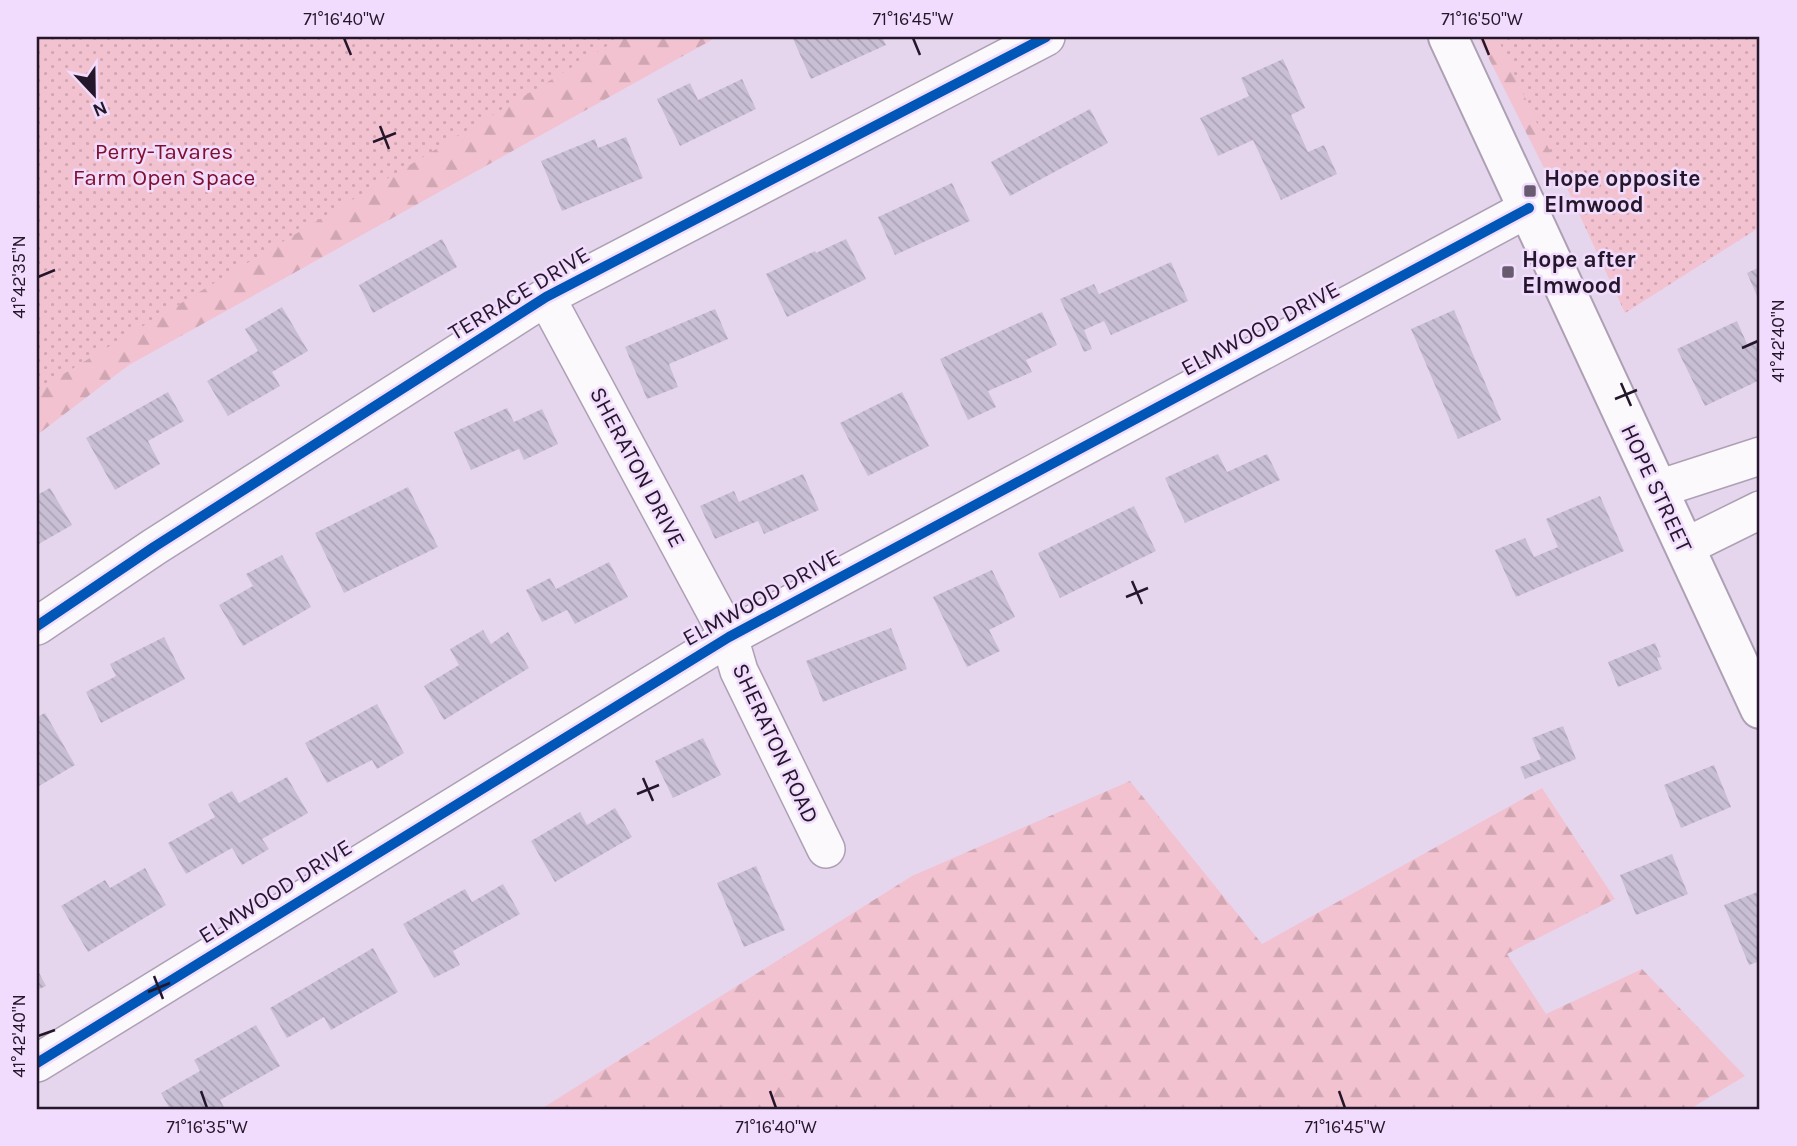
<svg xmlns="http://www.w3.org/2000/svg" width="1797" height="1146" font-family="Karla,sans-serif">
  <defs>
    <pattern id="forest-firs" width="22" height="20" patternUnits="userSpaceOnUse" patternTransform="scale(1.75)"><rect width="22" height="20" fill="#f3c2d0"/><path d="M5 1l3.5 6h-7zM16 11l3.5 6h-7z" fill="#d0a6b3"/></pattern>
    <pattern id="park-dots" width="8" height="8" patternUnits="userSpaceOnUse" patternTransform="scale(1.75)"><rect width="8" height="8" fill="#f3c2d0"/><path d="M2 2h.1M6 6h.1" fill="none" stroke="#d0a6b3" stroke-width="1.8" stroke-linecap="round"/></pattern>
    <pattern id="building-back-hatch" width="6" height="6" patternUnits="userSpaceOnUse" patternTransform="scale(1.75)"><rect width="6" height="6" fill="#c9bfd4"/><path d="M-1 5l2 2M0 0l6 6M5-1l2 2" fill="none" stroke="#aca3b6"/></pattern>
  </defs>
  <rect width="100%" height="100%" fill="#e5d6ee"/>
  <path fill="url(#forest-firs)" d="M 37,37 L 717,37 L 129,365 L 37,435 Z
    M 1478,37 L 1563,37 L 1578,161 L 1545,170 Z
    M 1130,781 L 1262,944 L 1542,788 L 1615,899 L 1507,954 L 1546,1014 L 1642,969 L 1745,1076 L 1690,1109 L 541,1109 L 912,876 Z"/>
  <path fill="url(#park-dots)" d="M 37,37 L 622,37 L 37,390 Z
    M 1497,37 L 1760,37 L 1760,227 L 1625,313 Z"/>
  <path fill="url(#building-back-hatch)" d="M 797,37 L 882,37 L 886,45 L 811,79 L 793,39 Z
    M 1283,59 L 1305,108 L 1291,115 L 1308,152 L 1324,145 L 1337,174 L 1281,200 L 1253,140 L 1218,156 L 1200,118 L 1249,96 L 1241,78 Z
    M 742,79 L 756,109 L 680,146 L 657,99 L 690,83 L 698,100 Z
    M 1090,109 L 1108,143 L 1010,196 L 991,162 Z
    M 626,137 L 643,178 L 562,211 L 541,161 L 595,139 L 598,148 Z
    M 952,183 L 970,221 L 895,255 L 878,217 Z
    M 442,239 L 457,267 L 373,313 L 359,285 Z
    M 846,239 L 866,279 L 787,317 L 766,274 L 815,251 L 816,253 Z
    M 1171,262 L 1188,301 L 1111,335 L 1104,321 L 1084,330 L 1092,349 L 1084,352 L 1060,299 L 1094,284 L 1099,294 Z
    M 1760,267 L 1760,303 L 1747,273 Z
    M 282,307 L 308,351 L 272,372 L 280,386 L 228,416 L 207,381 L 258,351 L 245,329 Z
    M 715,309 L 728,339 L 669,364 L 678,387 L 647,399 L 625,347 Z
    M 1454,310 L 1501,420 L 1458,439 L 1411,329 Z
    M 1042,312 L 1057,345 L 1026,360 L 1032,372 L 988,391 L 996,407 L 968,420 L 940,359 Z
    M 1737,321 L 1747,344 L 1760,338 L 1760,380 L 1705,406 L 1677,349 Z
    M 168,392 L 184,421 L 148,441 L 160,464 L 115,490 L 86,438 Z
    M 902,392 L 929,446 L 868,476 L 840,423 Z
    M 507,408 L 514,422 L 542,409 L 558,444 L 524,460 L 519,449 L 471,470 L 454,432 Z
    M 1218,454 L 1227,472 L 1267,454 L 1280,480 L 1185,523 L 1165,478 Z
    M 803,474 L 819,510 L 764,534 L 758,521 L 715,539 L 700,506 L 734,491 L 739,502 Z
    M 408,487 L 438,547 L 344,593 L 315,533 Z
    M 50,488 L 72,525 L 37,545 L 37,495 Z
    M 1600,496 L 1624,551 L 1516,597 L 1495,550 L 1525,538 L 1534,557 L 1558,547 L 1546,519 Z
    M 1134,506 L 1156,551 L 1060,598 L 1038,553 Z
    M 282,555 L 311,607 L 243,646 L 219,605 L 253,586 L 246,574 Z
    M 609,562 L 628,597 L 575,624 L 567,610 L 542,622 L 526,590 L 550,578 L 556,589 Z
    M 992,570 L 1015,617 L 989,630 L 1000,651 L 967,667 L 933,597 Z
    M 891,628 L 907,669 L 823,702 L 806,661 Z
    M 483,630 L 491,644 L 508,632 L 529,668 L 444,720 L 424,686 L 459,665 L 450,649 Z
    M 164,637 L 185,679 L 101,723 L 86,692 L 116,676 L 110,664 Z
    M 1655,643 L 1661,657 L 1657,658 L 1662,669 L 1618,687 L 1608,662 Z
    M 377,704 L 404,753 L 377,769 L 372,760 L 327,783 L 305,743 Z
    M 45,713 L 75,765 L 39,786 L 37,782 L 37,717 Z
    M 1563,726 L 1576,759 L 1525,779 L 1520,767 L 1541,759 L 1532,738 Z
    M 703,738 L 721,775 L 673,798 L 655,761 Z
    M 1714,765 L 1731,807 L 1681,828 L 1664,785 Z
    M 287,777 L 308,813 L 262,839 L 269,849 L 242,865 L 232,848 L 186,874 L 168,843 L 215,817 L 208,804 L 232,791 L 239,803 Z
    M 615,808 L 632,837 L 555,882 L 531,841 L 580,812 L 587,825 Z
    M 1672,854 L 1688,894 L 1636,915 L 1620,875 Z
    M 756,866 L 785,930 L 744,947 L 717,883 Z
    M 145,868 L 166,905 L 88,952 L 61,906 L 105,880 L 110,888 Z
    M 503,884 L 520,914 L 453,951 L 460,965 L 434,978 L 403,924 L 465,889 L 472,902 Z
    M 1760,891 L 1760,961 L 1749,965 L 1724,905 Z
    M 373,948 L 398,992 L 331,1030 L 324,1017 L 287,1038 L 270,1008 Z
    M 37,969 L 46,986 L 37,990 Z
    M 256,1025 L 280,1066 L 220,1100 L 225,1109 L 170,1109 L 161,1093 L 200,1071 L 194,1060 Z"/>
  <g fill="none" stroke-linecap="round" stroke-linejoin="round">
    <g stroke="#ada0b4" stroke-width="40">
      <path id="minor" d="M 546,297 L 729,637 L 739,671 L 826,849
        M 1658,489 L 1760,456
        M 1685,547 L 1760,510
        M 37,626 L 154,547 L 546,297 L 1046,37
        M 37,1063 L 729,637 L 1529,208"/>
    </g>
    <g stroke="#ada0b4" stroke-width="42">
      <path id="major" d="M 1448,37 L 1760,709"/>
    </g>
    <use href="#minor" stroke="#fbf9fc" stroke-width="37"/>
    <use href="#major" stroke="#fbf9fc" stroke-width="38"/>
    <g stroke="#f2dcfd" stroke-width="15">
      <path id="cycleway" d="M 37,626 L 154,547 L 546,297 L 1046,37
        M 37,1063 L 729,637 L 1529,208"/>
    </g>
    <use href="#cycleway" stroke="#0057b8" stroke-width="10"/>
  </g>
  <path fill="none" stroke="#25172b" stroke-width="2.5" d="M 344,38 L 351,55M 913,38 L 920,55M 1482,38 L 1489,55M 380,126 L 389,149M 373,142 L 396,133M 38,277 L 55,270M 1742,348 L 1758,341M 1621,383 L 1631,406M 1615,399 L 1637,390M 1132,581 L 1142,604M 1126,597 L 1148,588M 643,778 L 653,801M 637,794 L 659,785M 154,976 L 163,999M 148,992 L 170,983M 38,1036 L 55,1030M 201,1091 L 207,1108M 770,1091 L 776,1108M 1339,1091 L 1345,1108"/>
  <g fill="#685a6f" stroke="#f2dcfd" stroke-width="2.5">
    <rect x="1523" y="184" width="14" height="14" rx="3.5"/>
    <rect x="1501" y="265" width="14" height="14" rx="3.5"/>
  </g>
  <g text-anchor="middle" stroke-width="5" stroke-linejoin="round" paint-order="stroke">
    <g font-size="23" fill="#81102d" stroke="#f2dcfd">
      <text x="164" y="159">Perry-Tavares<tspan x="164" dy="26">Farm Open Space</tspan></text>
    </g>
    <g font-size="23" font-weight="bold" fill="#25172b" stroke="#f2dcfd" text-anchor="start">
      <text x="1544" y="186">Hope opposite<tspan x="1544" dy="26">Elmwood</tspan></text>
      <text x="1522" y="267">Hope after<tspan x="1522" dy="26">Elmwood</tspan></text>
    </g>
    <g font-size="23" fill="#25172b" stroke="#f2dcfd">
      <text transform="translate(519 293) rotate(-31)" y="8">TERRACE DRIVE</text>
      <text transform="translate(1260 328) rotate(-28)" y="8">ELMWOOD DRIVE</text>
      <text transform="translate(638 467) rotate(62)" y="8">SHERATON DRIVE</text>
      <text transform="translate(1657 488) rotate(65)" y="8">HOPE STREET</text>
      <text transform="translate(761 597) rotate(-29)" y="8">ELMWOOD DRIVE</text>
      <text transform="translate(776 743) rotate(65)" y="8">SHERATON ROAD</text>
      <text transform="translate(275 891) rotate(-32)" y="8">ELMWOOD DRIVE</text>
    </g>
  </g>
  <rect width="1797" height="1146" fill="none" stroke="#f2dcfd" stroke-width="77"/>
  <g transform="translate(94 94) rotate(158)" stroke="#f2dcfd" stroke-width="5" paint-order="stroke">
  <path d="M0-5L12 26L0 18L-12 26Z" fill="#25172b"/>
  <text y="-10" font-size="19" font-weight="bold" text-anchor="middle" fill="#25172b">N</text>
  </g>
  <rect x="38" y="38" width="1720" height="1070" fill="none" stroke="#25172b" stroke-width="2.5"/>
  <g font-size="18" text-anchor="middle" fill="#25172b">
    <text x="344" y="25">71°16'40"W</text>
    <text x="913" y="25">71°16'45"W</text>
    <text x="1482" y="25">71°16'50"W</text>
    <text transform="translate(19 277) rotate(-90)" y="6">41°42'35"N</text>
    <text transform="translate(1778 341) rotate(-90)" y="6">41°42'40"N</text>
    <text transform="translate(19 1036) rotate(-90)" y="6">41°42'40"N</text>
    <text x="207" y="1133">71°16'35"W</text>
    <text x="776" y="1133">71°16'40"W</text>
    <text x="1345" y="1133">71°16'45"W</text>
  </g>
</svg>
